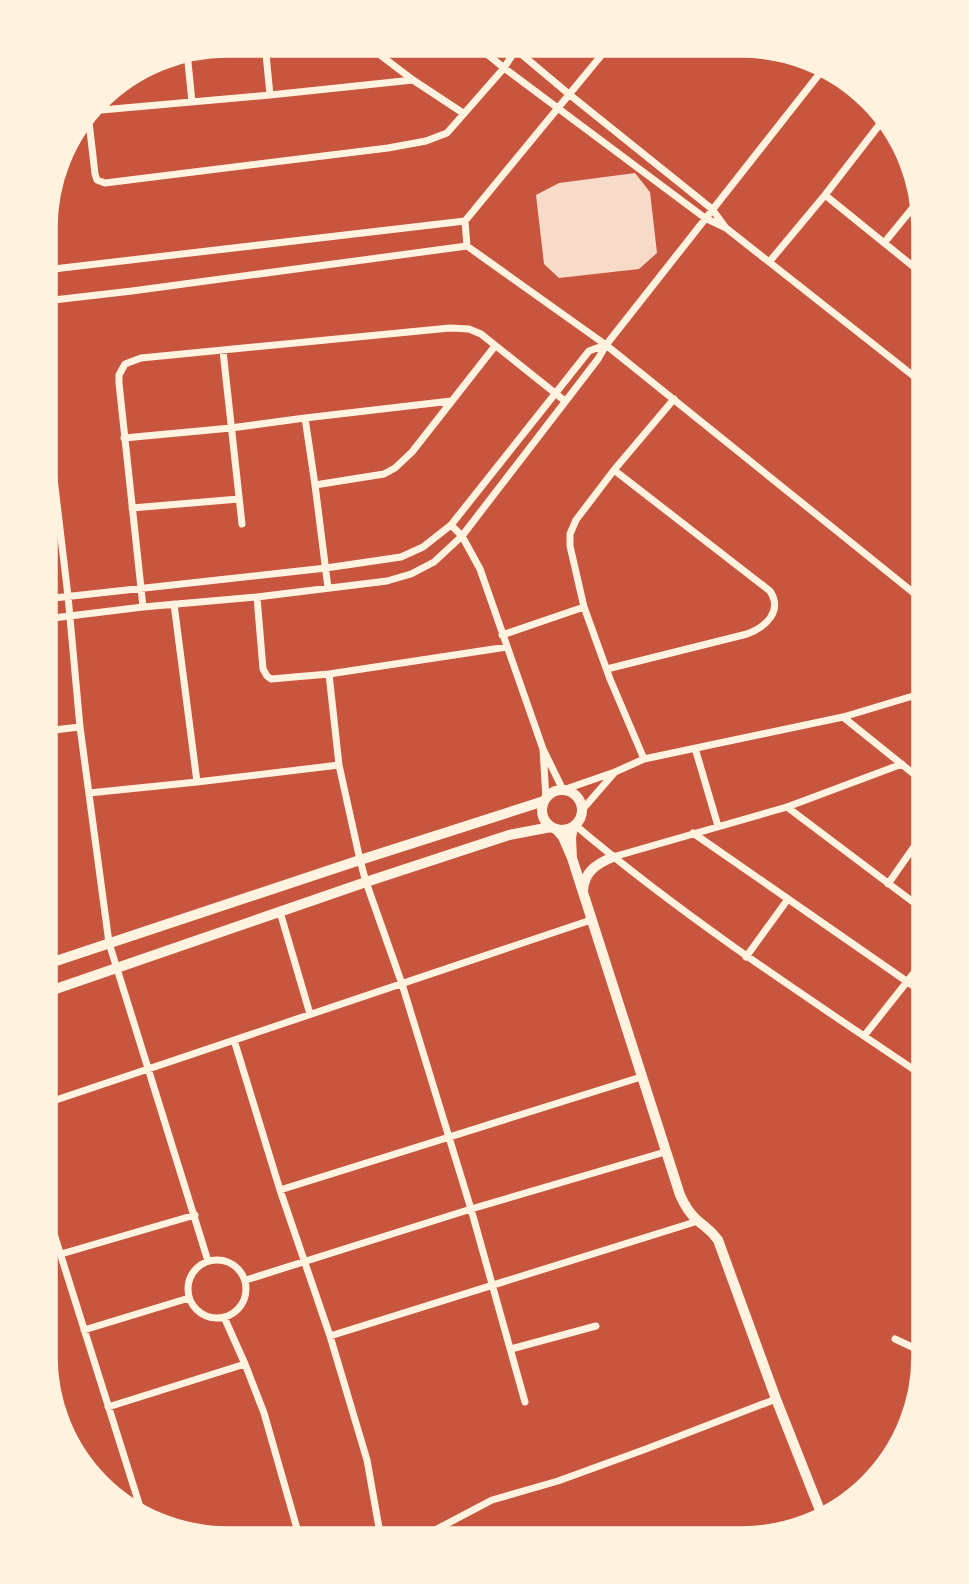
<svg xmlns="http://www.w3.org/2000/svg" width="969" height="1584" font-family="Karla,sans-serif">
  <rect width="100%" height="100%" fill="#c8553d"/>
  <path fill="#f7dbc8" d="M 635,173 L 650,192 L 657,253 L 639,269 L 559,278 L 544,264 L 536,195 L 559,183 Z"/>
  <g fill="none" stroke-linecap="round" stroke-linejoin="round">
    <path stroke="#fff3e0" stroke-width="7" d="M 265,44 L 270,95
      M 367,45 L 413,80 L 463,113
      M 476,45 L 504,68 L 705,218 L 726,228 L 925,385
      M 514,48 L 570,95 L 712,209 L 726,228
      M 187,52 L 192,102
      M 90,111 L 270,95 L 413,80
      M 88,113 L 95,174 L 97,180 L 105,183 L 388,148 L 426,141 L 447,133 L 504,68 L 518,46
      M 825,195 L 925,276
      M 465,221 L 467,246
      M 884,243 L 920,199
      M 770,261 L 825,195 L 883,120
      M 45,270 L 465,221 L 609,46
      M 45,301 L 132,291 L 467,246 L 606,345 L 925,602
      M 223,351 L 242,524
      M 45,403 L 68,596 L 80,727 L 109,943 L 208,1261
      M 124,438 L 231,428 L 305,418
      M 315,485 L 305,418 L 451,401
      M 132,508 L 239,499
      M 451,525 L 462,536 L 480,569 L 543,749
      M 328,588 L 315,485 L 384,474 L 395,468 L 412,452 L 495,346
      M 257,597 L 263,669 L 267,676 L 271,679 L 329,674 L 507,647
      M 45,599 L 326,568 L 401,557 L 423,547 L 451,525 L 589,351 L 605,345
      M 174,604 L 197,782
      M 143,607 L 119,383 L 119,375 L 125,364 L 141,358 L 450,328 L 469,329 L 481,334 L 565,401
      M 45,619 L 143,607 L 257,597 L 387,581 L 411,574 L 434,562 L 462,536 L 598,359 L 606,345 L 824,68
      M 502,635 L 584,607
      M 607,669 L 747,634 C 766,627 783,611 770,591 L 614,470
      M 329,674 L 339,765 L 360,860 L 366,882 L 402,984 L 471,1209 L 525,1402
      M 913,696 L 925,705
      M 843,717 L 925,783
      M 45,731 L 80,727
      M 695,748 L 718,826
      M 644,759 L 610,679 L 584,607 L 570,546 L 570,534 L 576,520 L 614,470 L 674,399
      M 615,772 L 644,759 L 843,717 L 913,696 L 925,684
      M 89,793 L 197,782 L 339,765
      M 546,799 L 543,749 L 563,790 L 615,772 L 582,810
      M 787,807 L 925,911
      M 575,825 C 685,918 806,997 925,1077
      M 693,833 L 925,994
      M 613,857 L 787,807 L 902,764
      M 888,884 L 925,831
      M 280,912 L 310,1014
      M 746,957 L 788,899
      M 864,1036 L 925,959
      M 234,1040 L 280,1190 L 330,1336 L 367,1460 L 381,1539
      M 44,1104 L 591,920
      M 280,1190 L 641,1077
      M 44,1202 L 142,1513
      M 61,1254 L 195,1215
      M188 1289a29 29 0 1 1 58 0a29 29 0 1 1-58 0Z
      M 246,1280 L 471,1209 L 665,1152
      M 224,1317 L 245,1364 L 264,1413 L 300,1539
      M 84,1330 L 189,1298
      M 330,1336 L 698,1221
      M 895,1339 L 925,1353
      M 511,1349 L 596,1326
      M 108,1407 L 245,1364
      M 418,1539 L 492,1500 L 558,1481 L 646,1449 L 776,1399"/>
    <path stroke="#fff3e0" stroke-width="10" d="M542 810a20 20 0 1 1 40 0a20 20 0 1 1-40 0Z
      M 556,829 L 563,837 L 572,858 L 571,838 L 573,827
      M 572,858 L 680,1195 C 684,1204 689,1213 697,1220 C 706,1228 710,1229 718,1240 L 776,1399 L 823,1518
      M 583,891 C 584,872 596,864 613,857
      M 44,965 L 360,860 L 544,801
      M 44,993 L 366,882 L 509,835 L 551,827"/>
  </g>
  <path d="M0 0H969V1584H0ZM227 56H742A171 171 0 0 1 913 227V1357A171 171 0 0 1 742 1528H227A171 171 0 0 1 56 1357V227A171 171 0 0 1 227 56Z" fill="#fff3e0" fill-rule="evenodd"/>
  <path fill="none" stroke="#fff3e0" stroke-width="3.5" d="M227 56H742A171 171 0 0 1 913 227V1357A171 171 0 0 1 742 1528H227A171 171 0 0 1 56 1357V227A171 171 0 0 1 227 56Z"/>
</svg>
